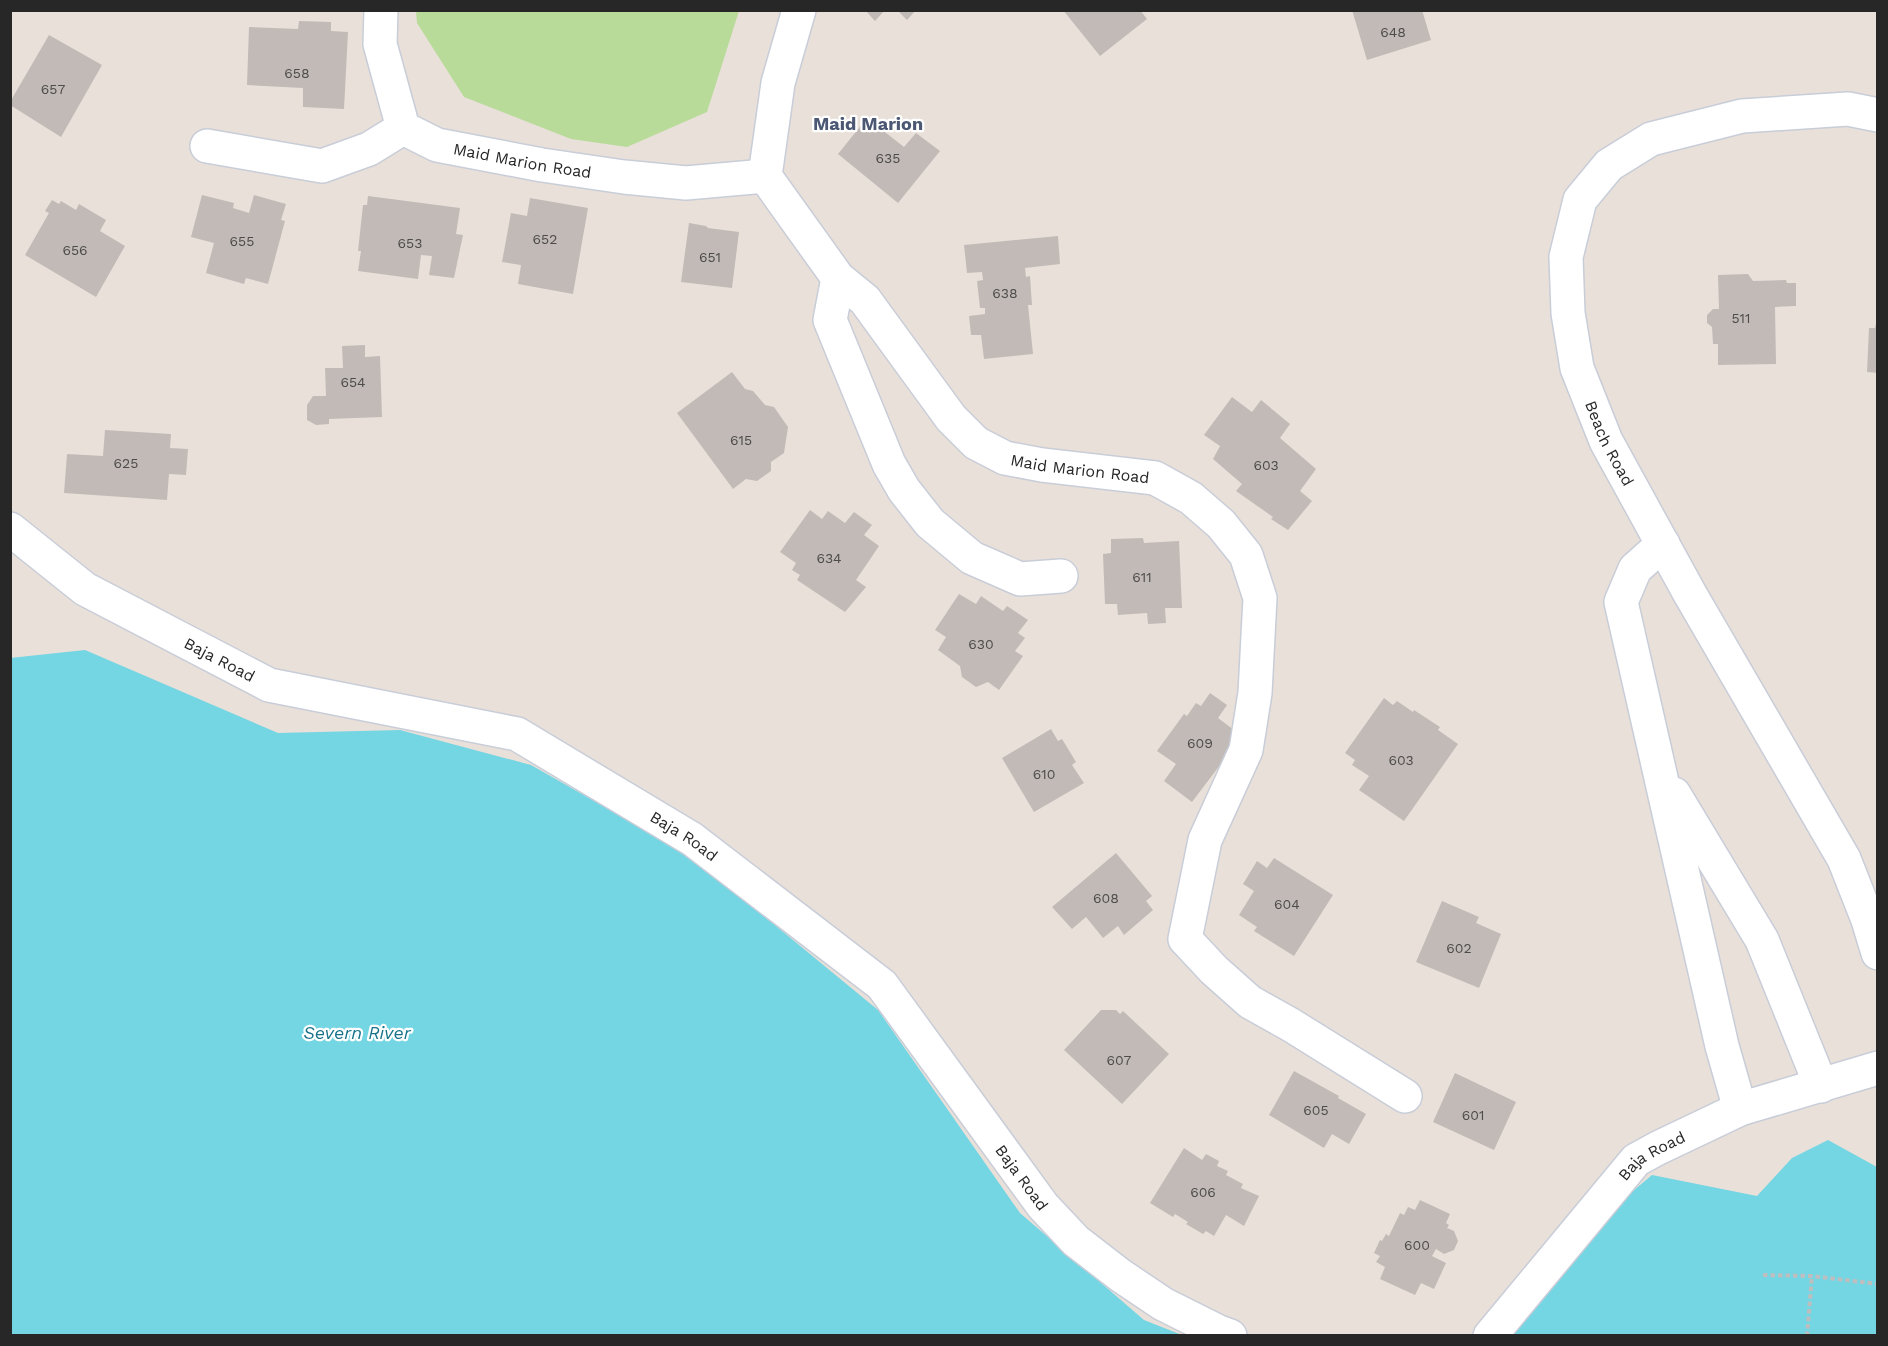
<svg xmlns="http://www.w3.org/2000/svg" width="1888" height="1346" font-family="'Work Sans',sans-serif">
  <rect width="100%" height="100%" fill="#e9e0d9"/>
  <path fill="#b9db9a" d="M 416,11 L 416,10 L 739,11 L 707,112 L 627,147 L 571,139 L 464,97 L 417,23 Z"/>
  <path fill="#74d5e3" d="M 85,650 L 278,733 L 400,730 L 531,765 L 691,856 L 878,1010 L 1020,1213 L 1144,1320 L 1182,1335 L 11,1335 L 10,658 Z
    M 1828,1140 L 1877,1167 L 1877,1335 L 1507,1336 L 1614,1207 L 1652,1175 L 1757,1196 L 1792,1158 Z"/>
  <path fill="#c1bab6" d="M 865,10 L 885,10 L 875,21 Z
    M 897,10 L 916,10 L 907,20 Z
    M 1063,10 L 1140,10 L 1147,19 L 1100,56 Z
    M 1352,10 L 1422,10 L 1431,40 L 1367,60 Z
    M 299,21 L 331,22 L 331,31 L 348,32 L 344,109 L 303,107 L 303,88 L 247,85 L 249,27 L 298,29 Z
    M 49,35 L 102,65 L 61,137 L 10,105 L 10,102 Z
    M 867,118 L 904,147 L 916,133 L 940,151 L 898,203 L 838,154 Z
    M 202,195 L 234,203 L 233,208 L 249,213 L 254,195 L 286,204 L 281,220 L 285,221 L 268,284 L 246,278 L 244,284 L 206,273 L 214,243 L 191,237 Z
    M 368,196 L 460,208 L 456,234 L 463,235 L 454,278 L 429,275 L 432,256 L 421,255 L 418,279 L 358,271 L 361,251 L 358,251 L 363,205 L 367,205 Z
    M 530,198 L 588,208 L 573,294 L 518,284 L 521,265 L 502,262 L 511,213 L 527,216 Z
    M 52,200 L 59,204 L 61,201 L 76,210 L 79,204 L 106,220 L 100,231 L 125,246 L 96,297 L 25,255 L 49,213 L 45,211 Z
    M 689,223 L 706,226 L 708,228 L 739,232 L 732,288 L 681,282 Z
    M 1058,236 L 1060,264 L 1025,268 L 1026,277 L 1030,276 L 1032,305 L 1028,305 L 1033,354 L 984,359 L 981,335 L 971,335 L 969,316 L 985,314 L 985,308 L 980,308 L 977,281 L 983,280 L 982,272 L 967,273 L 964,245 Z
    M 1748,274 L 1753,281 L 1786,280 L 1787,283 L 1796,283 L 1796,306 L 1775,307 L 1776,364 L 1718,365 L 1718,344 L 1713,344 L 1712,327 L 1707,323 L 1707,315 L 1713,309 L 1719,309 L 1718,275 Z
    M 1876,324 L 1878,324 L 1878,373 L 1867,372 L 1869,328 L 1875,328 Z
    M 365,345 L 365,357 L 380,356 L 382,417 L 329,419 L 329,424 L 316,425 L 307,420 L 307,405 L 313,396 L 326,396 L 325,368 L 343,368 L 342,346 Z
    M 732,372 L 745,389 L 753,391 L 765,405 L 774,407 L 788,427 L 784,453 L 771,462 L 771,471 L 757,481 L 746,479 L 733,489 L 677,413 Z
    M 1232,397 L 1252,412 L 1261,400 L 1290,424 L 1280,438 L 1316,469 L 1300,491 L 1312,501 L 1288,530 L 1271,519 L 1273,517 L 1236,491 L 1242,484 L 1213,459 L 1220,446 L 1204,435 Z
    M 105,430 L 171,434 L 170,448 L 188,449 L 186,475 L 169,474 L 167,500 L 64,493 L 67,454 L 103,456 Z
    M 810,510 L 822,519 L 828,511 L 845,523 L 854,512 L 872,525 L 864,535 L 879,546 L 856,580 L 866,587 L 845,612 L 797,580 L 800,575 L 792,570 L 796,563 L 780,552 Z
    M 1143,538 L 1144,543 L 1179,541 L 1182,608 L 1165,608 L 1166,623 L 1148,624 L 1147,613 L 1118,615 L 1117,604 L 1105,604 L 1103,554 L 1111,553 L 1111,539 Z
    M 959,594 L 976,604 L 981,596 L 1003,611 L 1007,606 L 1028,620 L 1018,633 L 1025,638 L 1015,651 L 1023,656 L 999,690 L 988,682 L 976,687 L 962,677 L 960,666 L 938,650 L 946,637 L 935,630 Z
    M 1210,693 L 1227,705 L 1218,718 L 1242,736 L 1192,802 L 1164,781 L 1176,764 L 1157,751 L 1184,714 L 1187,716 L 1196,703 L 1201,706 Z
    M 1384,698 L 1393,705 L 1397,701 L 1413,712 L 1414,710 L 1440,727 L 1438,730 L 1458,744 L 1404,821 L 1359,790 L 1369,776 L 1352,765 L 1355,760 L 1345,753 Z
    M 1051,729 L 1058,741 L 1062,739 L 1076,762 L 1072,765 L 1084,783 L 1034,812 L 1002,758 Z
    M 1116,853 L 1152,896 L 1146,901 L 1153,910 L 1124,935 L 1118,926 L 1103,938 L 1086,917 L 1072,929 L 1052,907 Z
    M 1274,858 L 1333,895 L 1294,956 L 1254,931 L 1257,927 L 1239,915 L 1254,891 L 1243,884 L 1257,861 L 1267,868 Z
    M 1442,901 L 1479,917 L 1476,923 L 1501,934 L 1479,988 L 1416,962 Z
    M 1101,1010 L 1116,1010 L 1120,1014 L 1123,1011 L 1169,1054 L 1122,1104 L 1064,1050 Z
    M 1294,1071 L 1339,1096 L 1338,1098 L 1366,1114 L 1349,1144 L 1332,1134 L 1324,1148 L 1269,1115 Z
    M 1455,1073 L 1516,1102 L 1494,1150 L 1433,1122 Z
    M 1184,1148 L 1202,1160 L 1206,1154 L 1219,1161 L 1217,1166 L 1228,1171 L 1226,1175 L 1243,1184 L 1241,1188 L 1259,1196 L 1244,1226 L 1226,1215 L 1214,1236 L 1206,1231 L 1203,1234 L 1186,1224 L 1188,1222 L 1175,1214 L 1173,1217 L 1150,1203 Z
    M 1420,1200 L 1450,1214 L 1446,1223 L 1449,1225 L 1447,1228 L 1454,1231 L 1458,1241 L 1454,1250 L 1444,1254 L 1436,1249 L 1432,1256 L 1446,1263 L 1434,1289 L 1421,1283 L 1415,1295 L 1380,1279 L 1385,1267 L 1376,1262 L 1380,1256 L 1374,1253 L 1380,1240 L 1382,1241 L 1386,1234 L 1389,1236 L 1400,1213 L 1404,1215 L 1408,1207 L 1415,1210 Z"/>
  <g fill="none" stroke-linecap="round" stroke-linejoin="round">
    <g stroke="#c8cdd8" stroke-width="36">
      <g id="minor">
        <path id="s1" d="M 381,10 L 380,44 L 403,128 L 437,145 L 542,165 L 624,177 L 686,183 L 765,176"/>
        <path id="s2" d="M 799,10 L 778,83 L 765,176 L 838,278 L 865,300 L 951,418 L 976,443 L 1005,458 L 1042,465 L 1155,478 L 1191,498 L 1221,524 L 1246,555 L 1260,598 L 1255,693 L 1246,750 L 1205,840 L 1185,939 L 1214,970 L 1250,1002 L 1291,1025 L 1405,1096"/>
        <path id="s3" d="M 1878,115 L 1848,109 L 1742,116 L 1651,139 L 1609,165 L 1580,200 L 1566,257 L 1568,313 L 1577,368 L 1606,441 L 1690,594 L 1844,859 L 1868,920 L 1878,953"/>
        <path d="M 207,146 L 322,166 L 369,149 L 403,128"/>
        <path d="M 838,278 L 830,320 L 889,464 L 904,490 L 930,523 L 972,558 L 1020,579 L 1061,576"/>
        <path id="s4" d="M 10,529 L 85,589 L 269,685 L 517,734 L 692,839 L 882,985 L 1043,1206 L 1076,1241 L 1120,1275 L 1163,1304 L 1219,1332 L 1230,1336"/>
        <path d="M 1663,544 L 1635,569 L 1621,602 L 1722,1046 L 1740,1109"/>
        <path d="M 1674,794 L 1762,940 L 1821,1086"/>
        <path id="s5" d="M 1490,1336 L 1636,1160 L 1658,1148 L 1740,1109 L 1878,1068"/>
      </g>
    </g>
    <path stroke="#bebebe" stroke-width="4" stroke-dasharray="4.5 3" stroke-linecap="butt" d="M 1763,1275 L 1812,1276 L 1878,1284
      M 1807,1336 L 1812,1276"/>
    <use href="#minor" stroke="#fff" stroke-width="33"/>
  </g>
  <g text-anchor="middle" stroke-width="4.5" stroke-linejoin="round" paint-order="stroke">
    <g font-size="14" fill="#4e4c4b">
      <text x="1393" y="37">648</text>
      <text x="297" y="78">658</text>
      <text x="53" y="94">657</text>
      <text x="888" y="163">635</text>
      <text x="545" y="244">652</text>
      <text x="242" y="246">655</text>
      <text x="410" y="248">653</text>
      <text x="75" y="255">656</text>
      <text x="710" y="262">651</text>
      <text x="1005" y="298">638</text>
      <text x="1741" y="323">511</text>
      <text x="353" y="387">654</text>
      <text x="741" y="445">615</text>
      <text x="126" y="468">625</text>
      <text x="1266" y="470">603</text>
      <text x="829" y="563">634</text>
      <text x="1142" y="582">611</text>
      <text x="981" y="649">630</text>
      <text x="1200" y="748">609</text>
      <text x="1401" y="765">603</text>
      <text x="1044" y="779">610</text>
      <text x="1106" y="903">608</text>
      <text x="1287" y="909">604</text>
      <text x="1459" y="953">602</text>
      <text x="1119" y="1065">607</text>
      <text x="1316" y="1115">605</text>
      <text x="1473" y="1120">601</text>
      <text x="1203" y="1197">606</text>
      <text x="1417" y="1250">600</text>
    </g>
    <g font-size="16" fill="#272727" stroke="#fff">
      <text dy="6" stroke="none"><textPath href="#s1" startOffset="246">Maid Marion Road</textPath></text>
      <text dy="6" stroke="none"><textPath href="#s3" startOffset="578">Beach Road</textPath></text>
      <text dy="6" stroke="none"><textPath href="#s2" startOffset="620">Maid Marion Road</textPath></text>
      <text dy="6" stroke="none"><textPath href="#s4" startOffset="248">Baja Road</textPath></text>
      <text dy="6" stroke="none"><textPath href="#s4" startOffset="752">Baja Road</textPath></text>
      <text dy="6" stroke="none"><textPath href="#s5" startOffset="244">Baja Road</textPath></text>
      <text dy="6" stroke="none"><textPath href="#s4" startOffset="1238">Baja Road</textPath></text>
    </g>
    <g font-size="18" font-weight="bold" fill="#4c5873" stroke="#fff">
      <text x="868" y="130">Maid Marion</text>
    </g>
    <g font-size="18" font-style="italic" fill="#18738a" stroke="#fff">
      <text x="357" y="1039">Severn River</text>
    </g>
  </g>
  <rect width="1888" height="1346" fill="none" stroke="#272727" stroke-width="24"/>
</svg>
